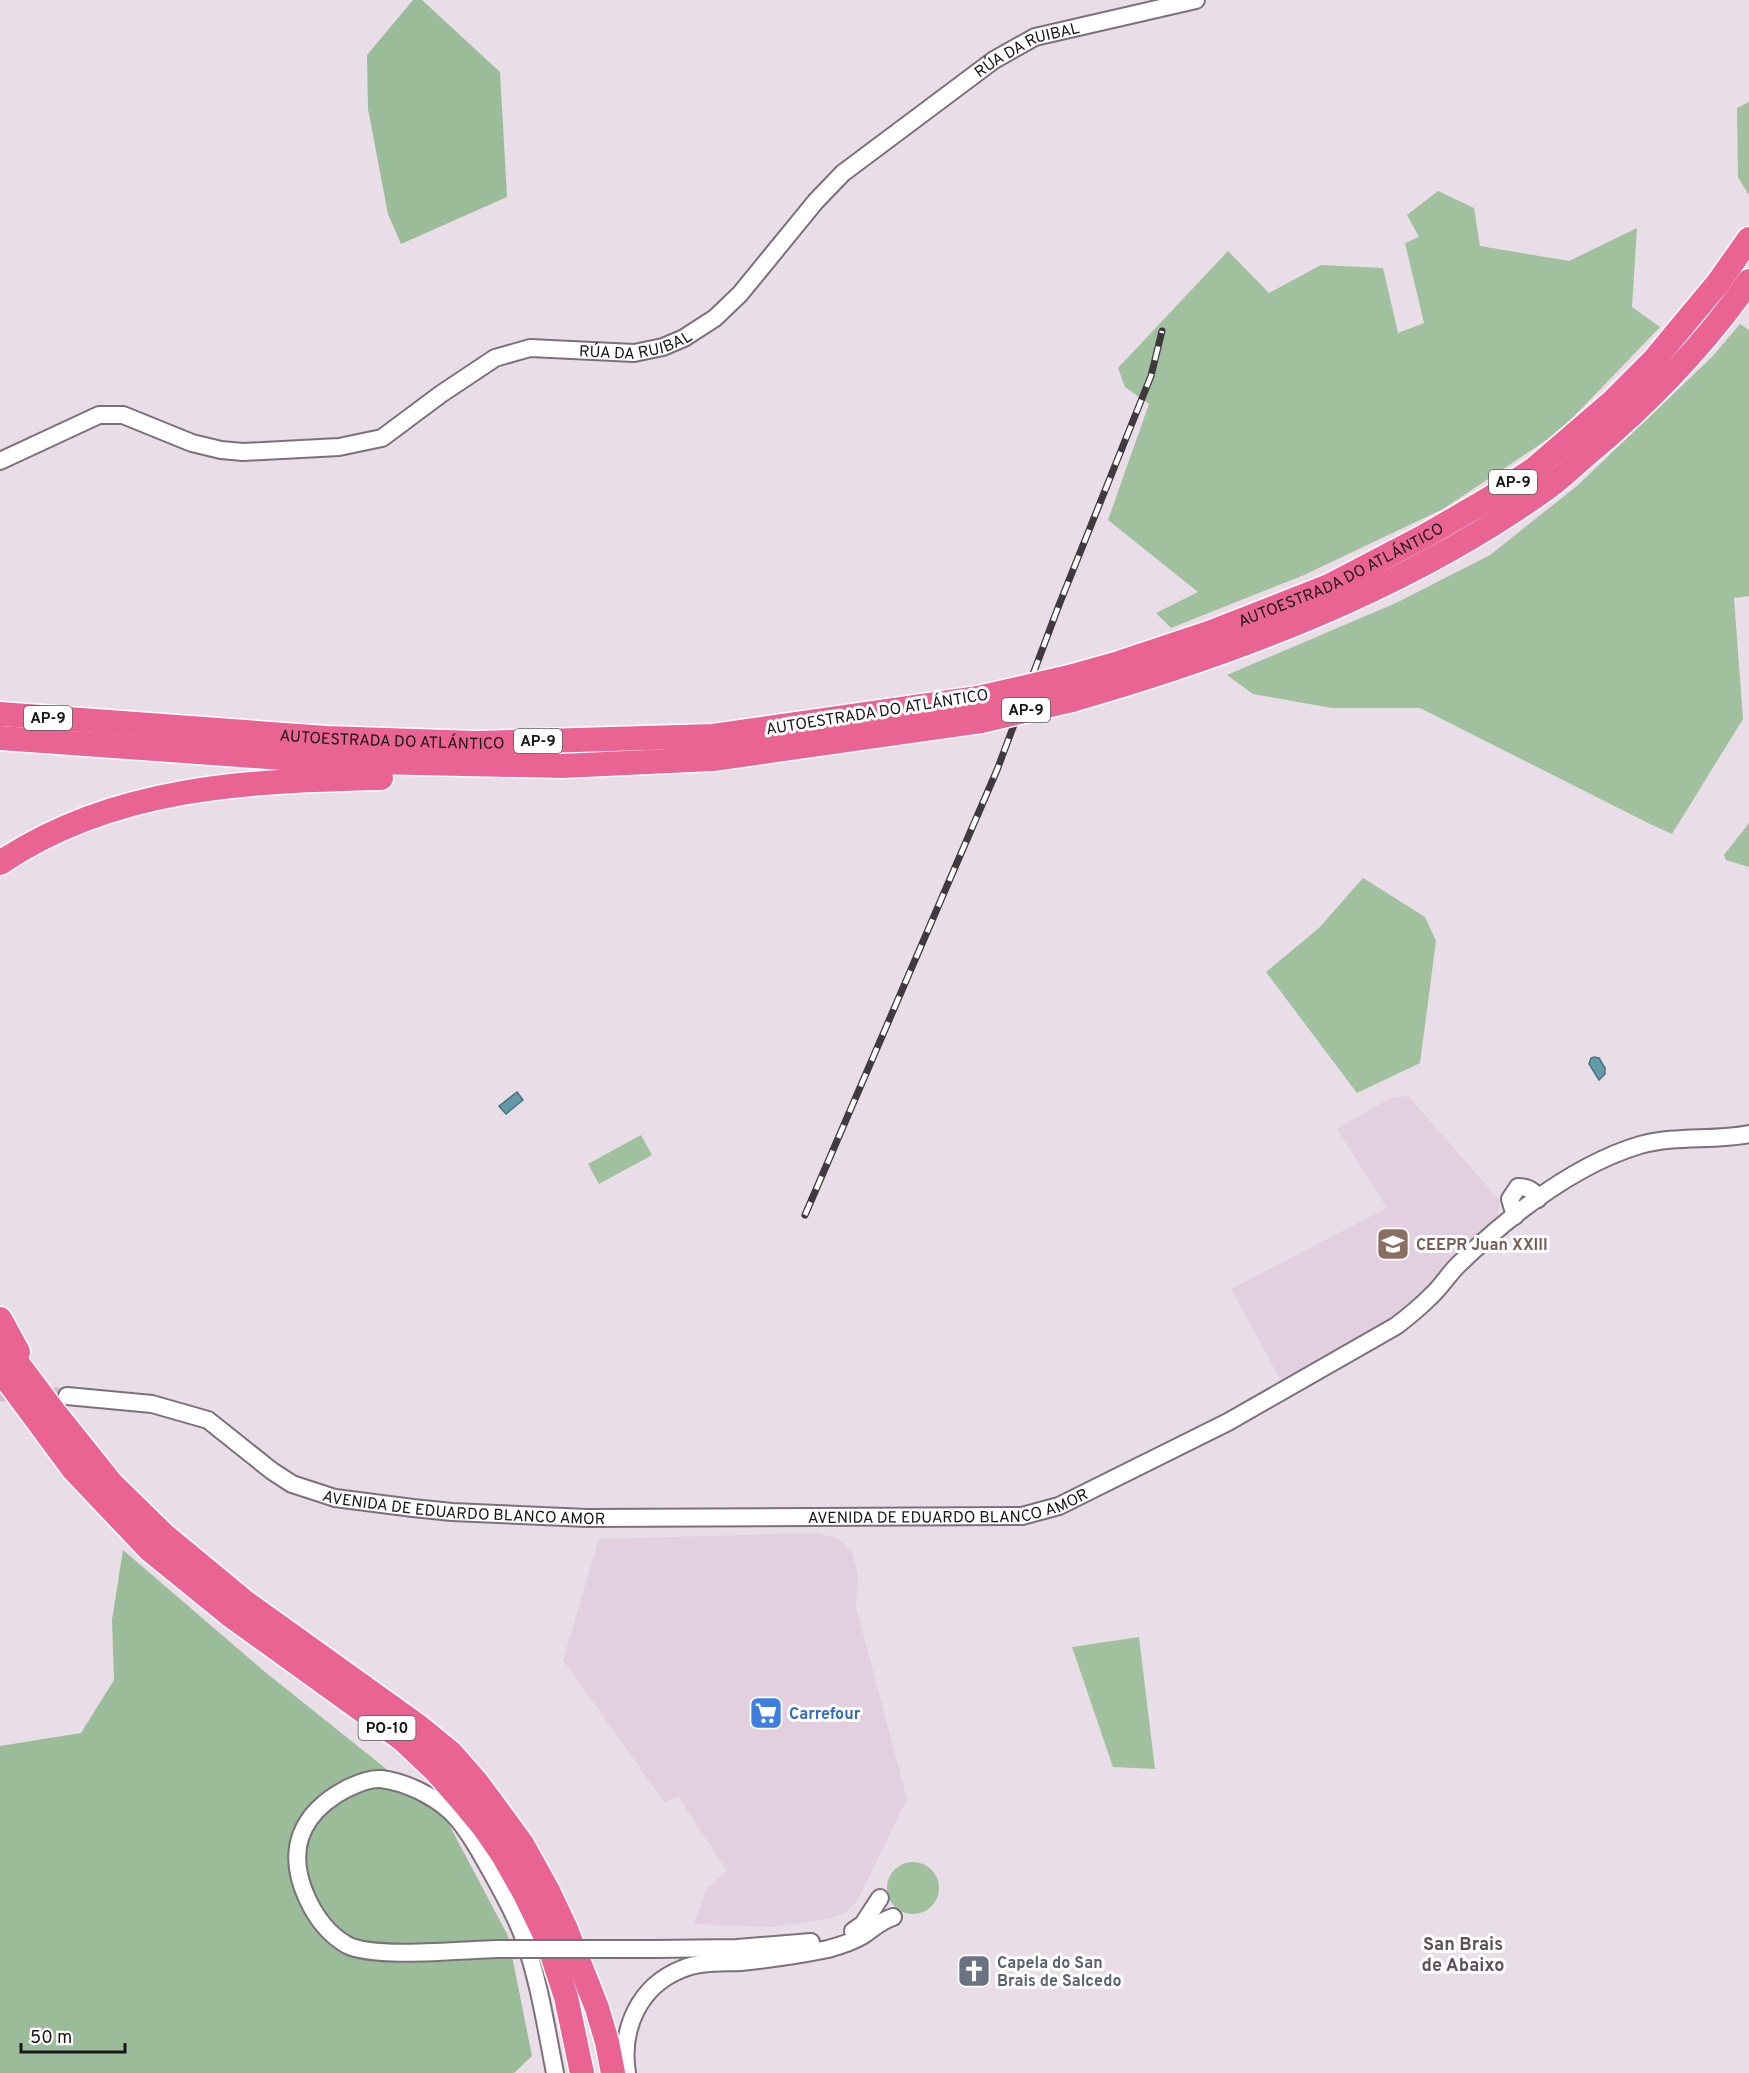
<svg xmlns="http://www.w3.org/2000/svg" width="1749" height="2073" font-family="Overpass,sans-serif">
  <rect width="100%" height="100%" fill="#e9dde8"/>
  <path fill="#e2cfe0" d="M 1408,1096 L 1500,1201 L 1498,1217 L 1439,1272 L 1413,1305 L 1282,1382 L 1231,1289 L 1387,1208 L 1337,1129 L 1390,1098 Z
    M 818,1533 L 838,1539 L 852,1552 L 858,1574 L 856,1607 L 907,1799 L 857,1901 L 845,1913 L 831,1918 L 773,1927 L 694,1924 L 706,1890 L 727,1871 L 678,1796 L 665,1803 L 563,1660 L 599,1539 Z"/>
  <path fill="#a0c09e" d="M 1749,102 L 1749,193 L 1748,194 L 1738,177 L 1737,108 Z
    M 1438,191 L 1474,208 L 1480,246 L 1569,261 L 1637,228 L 1632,307 L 1660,327 L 1560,431 L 1443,509 L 1304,575 L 1171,628 L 1156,613 L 1198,592 L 1108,520 L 1149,404 L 1125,387 L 1118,368 L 1228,251 L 1269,293 L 1321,265 L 1383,268 L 1398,333 L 1424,323 L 1405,243 L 1419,237 L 1407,215 Z
    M 1740,324 L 1749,330 L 1749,596 L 1734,598 L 1743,719 L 1672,834 L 1650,824 L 1420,708 L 1332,708 L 1253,694 L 1227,675 L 1396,603 L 1490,555 L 1577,486 L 1712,357 Z
    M 1749,823 L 1749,867 L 1726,860 L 1724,855 Z
    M 1363,878 L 1425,917 L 1436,941 L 1420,1063 L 1357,1093 L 1266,972 L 1319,928 Z
    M 641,1135 L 652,1155 L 599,1184 L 588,1164 Z
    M 1139,1637 L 1155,1769 L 1113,1767 L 1072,1647 Z
    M887 1888a26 26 0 1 1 52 0a26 26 0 1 1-52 0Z"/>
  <path fill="#9abc98" d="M 413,0 L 422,0 L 500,72 L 507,197 L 401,244 L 388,214 L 368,109 L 367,55 Z
    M 123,1550 L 265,1672 L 444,1815 L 508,1936 L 532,2056 L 514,2073 L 0,2073 L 0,1746 L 81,1733 L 114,1680 L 112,1620 Z"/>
  <path fill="#639aaa" stroke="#4d727e" stroke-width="1.5" d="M 1594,1057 L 1599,1058 L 1605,1068 L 1605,1074 L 1599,1080 L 1589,1064 L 1591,1058 Z
    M 517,1092 L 523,1100 L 506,1114 L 499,1106 Z"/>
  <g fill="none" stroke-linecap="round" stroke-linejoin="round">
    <path stroke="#cabfc9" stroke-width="16" stroke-dasharray="16 8" stroke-linecap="butt" d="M 0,1393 L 67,1396"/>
    <g stroke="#7c717b" stroke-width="20">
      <g id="tertiary">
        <path id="s1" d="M 0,461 L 99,415 L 123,415 L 192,443 L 221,450 L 243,452 L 339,447 L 382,438 L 441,394 L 495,358 L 530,348 L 634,353 L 663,347 L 684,338 L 715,318 L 740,294 L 816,201 L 843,173 L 994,60 L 1035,37 L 1196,0"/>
        <path d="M 1515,1216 L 1510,1199 L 1518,1187 C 1528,1187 1534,1190 1538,1199"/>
        <path id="s2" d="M 67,1396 L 152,1404 L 208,1420 L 272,1471 L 292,1484 L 335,1498 L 413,1508 L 452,1512 L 587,1518 L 1022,1516 L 1059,1506 L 1228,1422 L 1396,1326 C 1408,1317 1420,1307 1431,1296 C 1441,1287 1448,1275 1458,1265 C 1508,1217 1573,1165 1640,1145 C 1676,1135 1713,1141 1749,1134"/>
        <path d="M 853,1931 L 863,1924 L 880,1898"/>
        <path d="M 496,1949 C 463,1950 374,1959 347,1945 C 328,1934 316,1918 307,1898 C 285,1850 301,1813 346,1789 C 356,1784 369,1778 381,1779 C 405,1782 432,1795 450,1811 C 464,1824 475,1843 484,1859 C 498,1884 513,1909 523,1936 C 539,1980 546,2027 555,2073"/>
        <path d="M 653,1949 L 737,1948 L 811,1942"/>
        <path d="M 627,2073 C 620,2029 639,1986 682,1969 C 700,1961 723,1963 741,1962 C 770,1959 799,1955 828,1949 C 839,1946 852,1942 862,1936 C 873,1929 880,1921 893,1917"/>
      </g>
    </g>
    <g stroke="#fff" stroke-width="27">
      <g id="motorway">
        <path id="s3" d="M 1069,677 L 1119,663 L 1209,633 L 1329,586 L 1423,537 L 1487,500 L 1534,469 L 1613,401 L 1654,360 L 1718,283 L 1749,239"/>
        <path d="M 1072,700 C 1236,653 1403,590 1543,491 C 1558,481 1571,468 1585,456 C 1646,405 1703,347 1749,281"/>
        <path id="s4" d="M 0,714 L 326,738 L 476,743 L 713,736 L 978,698"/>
        <path d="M 0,738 L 324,761 L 562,766 L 713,759 L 981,721"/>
        <path d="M 0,863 C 114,786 249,781 381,778"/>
        <path d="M 0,1319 L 18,1352"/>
        <path d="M 0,1340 L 51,1408 L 111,1483 L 164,1535 L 245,1602 L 418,1726 L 451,1753 L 478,1784 L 522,1844 L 547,1889 L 565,1927 L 597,2008 L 607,2042 L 613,2073"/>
        <path d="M 0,1370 L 74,1470 L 150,1550 L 230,1615 L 402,1739 L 436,1771 L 464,1803 L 483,1826 L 503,1855 L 524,1892 L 547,1939 L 566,1997 L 582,2073"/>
      </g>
    </g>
    <use href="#tertiary" stroke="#fff" stroke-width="16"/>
    <use href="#motorway" stroke="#ea6493" stroke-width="24"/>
    <g stroke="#403a3f" stroke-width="7">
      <path id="rail" d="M 805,1215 L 997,770 L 1059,605 L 1151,376 L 1162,331"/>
    </g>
    <use href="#rail" stroke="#fff" stroke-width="4.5" stroke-dasharray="14" stroke-linecap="butt"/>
    <g stroke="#7c717b" stroke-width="20" stroke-linecap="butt">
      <path id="tertiary-bridge" d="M 496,1949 L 653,1949"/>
    </g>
    <g stroke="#fff" stroke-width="27" stroke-linecap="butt">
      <path id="motorway-bridge" d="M 978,698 L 1069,677
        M 981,721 L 1072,700"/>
    </g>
    <use href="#tertiary-bridge" stroke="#fff" stroke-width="16"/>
    <use href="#motorway-bridge" stroke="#ea6493" stroke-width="24"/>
  </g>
  <defs>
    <g id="school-square" transform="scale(1.725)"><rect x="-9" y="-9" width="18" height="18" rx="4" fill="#8d6e63" stroke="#fff"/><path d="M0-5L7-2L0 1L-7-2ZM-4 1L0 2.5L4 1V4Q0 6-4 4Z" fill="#fff"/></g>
    <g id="supermarket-square" transform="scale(1.725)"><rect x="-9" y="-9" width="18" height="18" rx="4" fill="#3f7fe0" stroke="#fff"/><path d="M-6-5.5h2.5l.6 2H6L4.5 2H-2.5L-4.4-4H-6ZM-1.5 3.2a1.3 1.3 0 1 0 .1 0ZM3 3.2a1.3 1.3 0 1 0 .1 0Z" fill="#fff"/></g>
    <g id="church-square" transform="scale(1.725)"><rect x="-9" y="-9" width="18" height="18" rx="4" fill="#6b7280" stroke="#fff"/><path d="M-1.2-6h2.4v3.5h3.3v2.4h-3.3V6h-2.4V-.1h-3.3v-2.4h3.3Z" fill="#fff"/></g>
  </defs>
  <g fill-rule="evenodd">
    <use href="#school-square" x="1393" y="1244"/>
    <use href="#supermarket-square" x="766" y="1713"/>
    <use href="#church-square" x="974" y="1971"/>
  </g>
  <g text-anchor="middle" stroke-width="6" stroke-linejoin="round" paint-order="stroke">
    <g fill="#fff" stroke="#5e5b5e" stroke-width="1.5">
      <rect x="1489" y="470" width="48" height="24" rx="4.5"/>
      <rect x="1002" y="698" width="48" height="24" rx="4.5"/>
      <rect x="24" y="706" width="48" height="24" rx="4.5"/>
      <rect x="514" y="729" width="48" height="24" rx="4.5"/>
      <rect x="358.5" y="1716" width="57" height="24" rx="4.5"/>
    </g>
    <g font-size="15" font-weight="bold" fill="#191519">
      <text x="1513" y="487">AP-9</text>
      <text x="1026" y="715">AP-9</text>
      <text x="48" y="723">AP-9</text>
      <text x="538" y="746">AP-9</text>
      <text x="387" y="1733">PO-10</text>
    </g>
    <g font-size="16" fill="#191519" stroke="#fff">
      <text dy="6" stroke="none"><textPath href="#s1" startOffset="1185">RÚA DA RUIBAL</textPath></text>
      <text dy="6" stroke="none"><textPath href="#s1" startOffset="681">RÚA DA RUIBAL</textPath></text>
      <text dy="6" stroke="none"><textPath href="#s3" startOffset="291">AUTOESTRADA DO ATLÁNTICO</textPath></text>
      <text transform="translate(877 711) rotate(-9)" y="6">AUTOESTRADA DO ATLÁNTICO</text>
      <text dy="6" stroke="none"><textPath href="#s4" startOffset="393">AUTOESTRADA DO ATLÁNTICO</textPath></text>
      <text dy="6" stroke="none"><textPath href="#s2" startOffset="910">AVENIDA DE EDUARDO BLANCO AMOR</textPath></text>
      <text dy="6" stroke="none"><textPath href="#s2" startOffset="424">AVENIDA DE EDUARDO BLANCO AMOR</textPath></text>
    </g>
    <g font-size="16" font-weight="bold" fill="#785e54" stroke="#fff" text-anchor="start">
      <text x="1416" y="1250">CEEPR Juan XXIII</text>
    </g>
    <g font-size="16" font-weight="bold" fill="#366cbe" stroke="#fff" text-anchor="start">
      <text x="789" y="1719">Carrefour</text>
    </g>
    <g font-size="16" font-weight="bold" fill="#5b616d" stroke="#fff" text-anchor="start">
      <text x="997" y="1968">Capela do San<tspan x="997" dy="18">Brais de Salcedo</tspan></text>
    </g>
    <g font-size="18" font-weight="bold" fill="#5c525b" stroke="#fff">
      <text x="1463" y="1950">San Brais<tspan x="1463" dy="21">de Abaixo</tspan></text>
    </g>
  </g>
  <path d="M21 2043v9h104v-9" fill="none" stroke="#191519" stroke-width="3"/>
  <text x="30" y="2043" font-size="18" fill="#191519" stroke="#ffffff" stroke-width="4.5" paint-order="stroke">50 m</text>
</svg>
